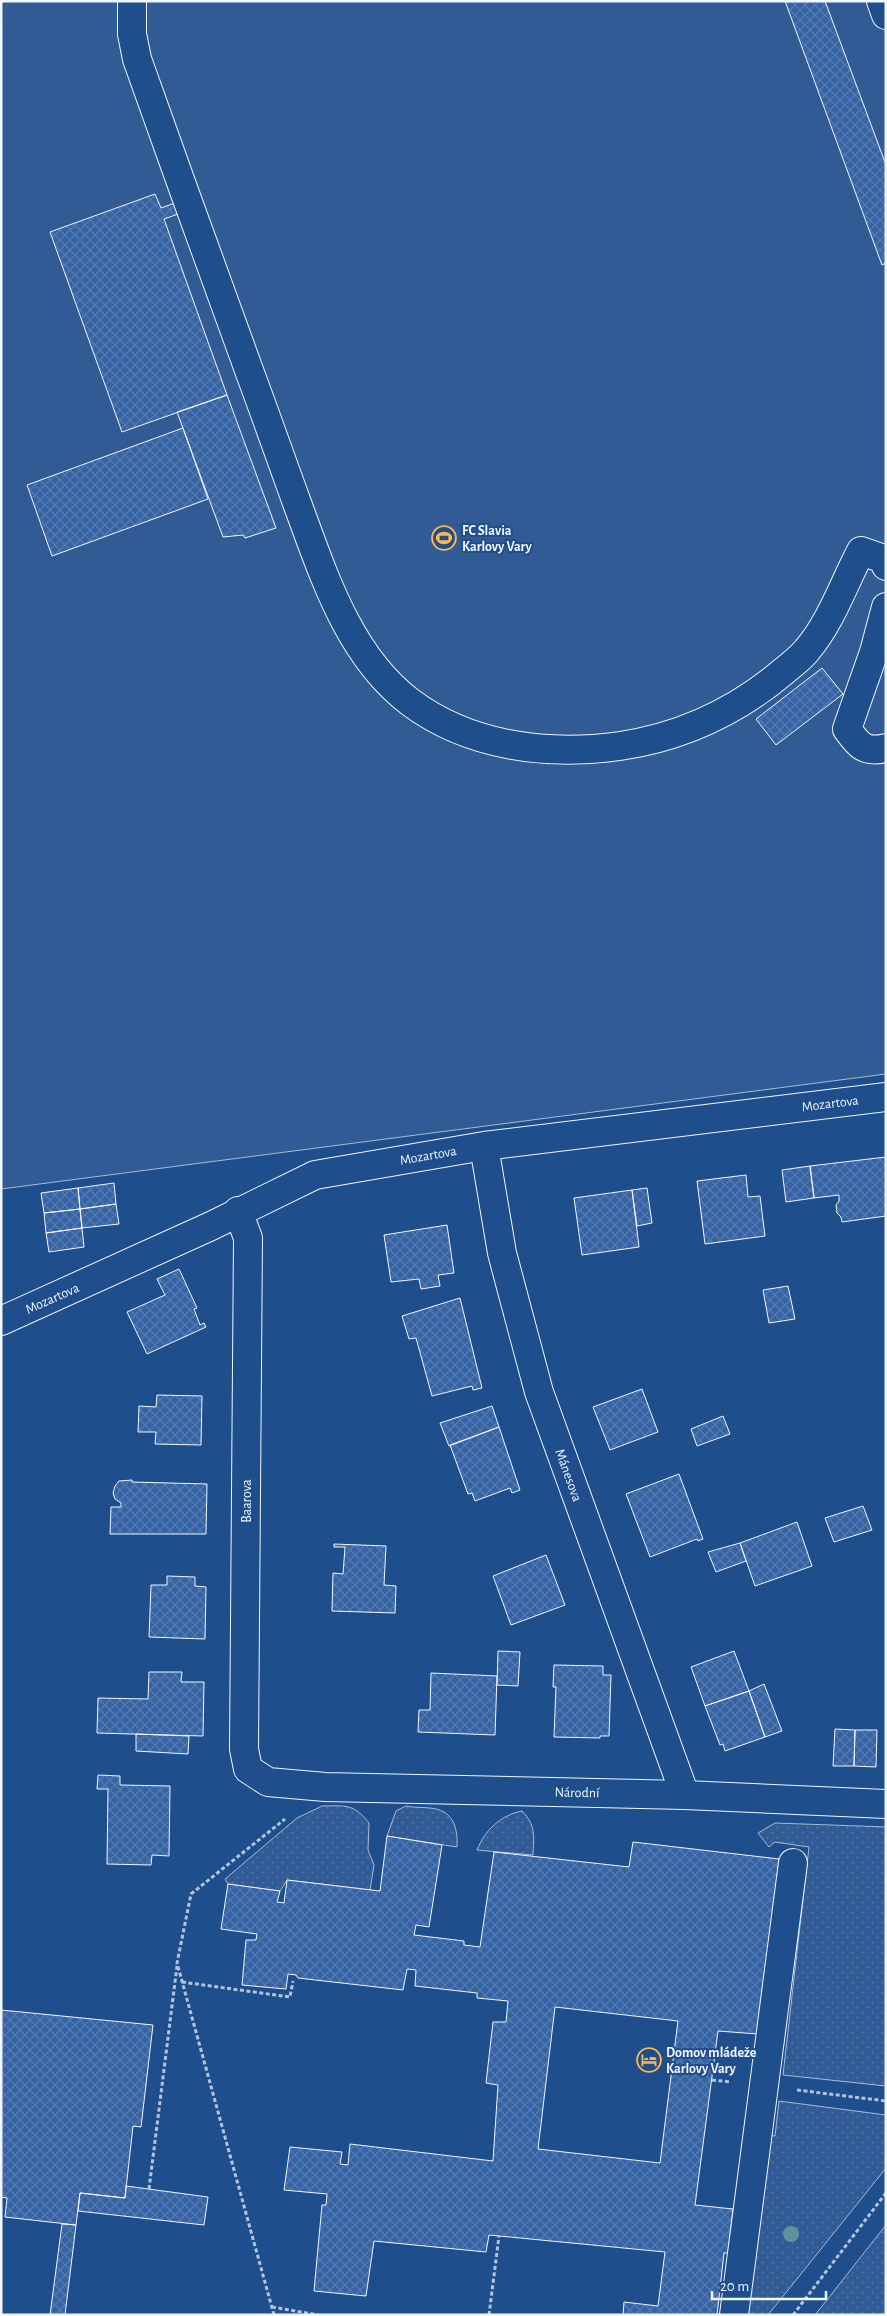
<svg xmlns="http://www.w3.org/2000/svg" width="887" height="2316" font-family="'Alegreya Sans',sans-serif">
  <defs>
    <pattern id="grass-dots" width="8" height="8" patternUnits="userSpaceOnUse" patternTransform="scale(1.25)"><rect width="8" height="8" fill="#305b95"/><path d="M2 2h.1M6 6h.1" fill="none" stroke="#4e73a5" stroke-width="1.8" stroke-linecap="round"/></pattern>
    <pattern id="building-cross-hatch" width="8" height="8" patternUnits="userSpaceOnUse" patternTransform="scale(1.25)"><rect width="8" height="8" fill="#3563a3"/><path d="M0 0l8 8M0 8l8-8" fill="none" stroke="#537ab1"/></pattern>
  </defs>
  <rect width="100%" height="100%" fill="#1f4e8c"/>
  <path fill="url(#grass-dots)" stroke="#a8bbd7" d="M 322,1806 C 346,1806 353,1803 369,1823 L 368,1850 L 374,1865 L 370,1890 L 287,1880 L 280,1891 L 228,1884 L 225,1879 L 297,1818 Z
    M 406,1806 C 415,1808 422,1807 430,1808 C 453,1810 458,1827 457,1847 L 387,1836 L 396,1811 Z
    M 522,1811 C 536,1825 534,1837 533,1855 L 477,1850 C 485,1830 501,1815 522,1811 Z
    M 775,1823 L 886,1827 L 886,2086 L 783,2075 L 809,1847 L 775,1842 L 769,1847 L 758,1833 Z
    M 779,2101 L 886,2115 L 886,2168 L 768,2315 L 745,2315 L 766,2135 L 775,2136 Z
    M 886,2225 L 886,2315 L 815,2315 Z"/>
  <path fill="#305b95" stroke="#a8bbd7" d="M 1,1 L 886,1 L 886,1074 L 1,1189 Z"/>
  <path fill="url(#building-cross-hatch)" stroke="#f2f6ff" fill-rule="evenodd" d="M 785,1 L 825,1 L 886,165 L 886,263 L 882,265 Z
    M 155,194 L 161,208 L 178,202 L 181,213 L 164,219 L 227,395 L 122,432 L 50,232 Z
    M 227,395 L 276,528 L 245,538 L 243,535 L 223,537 L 177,412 Z
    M 183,428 L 208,499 L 52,556 L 27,485 Z
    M 822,668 L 843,694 L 776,745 L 756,719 Z
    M 886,1157 L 886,1216 L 842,1222 L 841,1217 L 837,1213 L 836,1205 L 839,1201 L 839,1195 L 814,1198 L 810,1166 Z
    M 810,1166 L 814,1198 L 786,1202 L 782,1170 Z
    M 746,1175 L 748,1197 L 760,1196 L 765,1236 L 705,1244 L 697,1181 Z
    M 114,1183 L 116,1204 L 80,1209 L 78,1188 Z
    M 78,1188 L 80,1209 L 44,1213 L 41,1193 Z
    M 647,1188 L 652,1223 L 637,1226 L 632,1190 Z
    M 632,1190 L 639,1247 L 582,1255 L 574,1198 Z
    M 116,1204 L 119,1224 L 82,1228 L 80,1209 Z
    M 80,1209 L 82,1228 L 46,1233 L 44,1213 Z
    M 447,1225 L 454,1273 L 438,1275 L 440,1286 L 421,1289 L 419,1279 L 391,1282 L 384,1235 Z
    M 82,1228 L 84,1247 L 49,1252 L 46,1233 Z
    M 179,1269 L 197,1308 L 194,1309 L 200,1325 L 204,1323 L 206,1327 L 147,1354 L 127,1312 L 165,1295 L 157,1279 Z
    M 788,1286 L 795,1319 L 769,1323 L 763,1290 Z
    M 460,1298 L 482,1388 L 473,1390 L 472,1386 L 432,1396 L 416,1338 L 409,1339 L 402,1316 Z
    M 642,1389 L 658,1432 L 610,1450 L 593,1407 Z
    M 157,1395 L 202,1396 L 201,1445 L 155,1444 L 156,1432 L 138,1432 L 139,1406 L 156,1407 Z
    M 492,1406 L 499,1427 L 449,1446 L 440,1423 Z
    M 723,1416 L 730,1434 L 697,1446 L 691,1429 Z
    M 499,1427 L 520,1490 L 512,1493 L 510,1488 L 475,1501 L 472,1493 L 468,1494 L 450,1445 Z
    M 679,1474 L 703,1539 L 698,1541 L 697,1539 L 650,1557 L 626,1494 Z
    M 132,1480 L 132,1482 L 207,1484 L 206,1534 L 110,1534 L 111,1507 L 121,1507 L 121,1503 L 115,1499 L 113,1493 L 115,1486 L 119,1481 Z
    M 863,1506 L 872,1530 L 834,1542 L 825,1518 Z
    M 797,1522 L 812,1566 L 755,1586 L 740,1543 Z
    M 740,1543 L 746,1561 L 716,1572 L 708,1552 Z
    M 334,1544 L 386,1546 L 384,1585 L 396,1586 L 395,1613 L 332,1611 L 333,1573 L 343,1574 L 345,1547 L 334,1547 Z
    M 546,1555 L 565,1605 L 511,1625 L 493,1576 Z
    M 167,1576 L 195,1577 L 195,1586 L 206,1587 L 205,1639 L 149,1637 L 151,1585 L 167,1585 Z
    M 498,1651 L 520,1652 L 518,1686 L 497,1685 Z
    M 734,1651 L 749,1691 L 705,1706 L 691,1667 Z
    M 554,1665 L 603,1666 L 603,1675 L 611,1675 L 609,1736 L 600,1736 L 600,1738 L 554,1737 L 556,1687 L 553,1687 Z
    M 149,1672 L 182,1672 L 181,1682 L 204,1682 L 203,1736 L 97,1733 L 98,1698 L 148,1699 Z
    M 431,1673 L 497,1676 L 495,1735 L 418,1732 L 419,1710 L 430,1710 Z
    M 764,1684 L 782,1731 L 765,1737 L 749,1691 Z
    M 749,1691 L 765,1737 L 725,1751 L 723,1744 L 720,1745 L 705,1706 Z
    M 835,1729 L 855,1730 L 854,1766 L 833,1766 Z
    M 855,1730 L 877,1730 L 876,1767 L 854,1766 Z
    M 136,1734 L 189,1736 L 188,1754 L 136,1751 Z
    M 98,1775 L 120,1776 L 120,1785 L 170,1786 L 169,1856 L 152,1855 L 151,1865 L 107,1864 L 108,1789 L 97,1789 Z
    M 387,1836 L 442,1845 L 429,1927 L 416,1925 L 414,1935 L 464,1941 L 464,1945 L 480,1947 L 494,1852 L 629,1867 L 633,1842 L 779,1859 L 758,2034 L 718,2031 L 695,2205 L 733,2209 L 728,2253 L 724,2253 L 717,2315 L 623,2315 L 624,2302 L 658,2306 L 665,2252 L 489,2235 L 486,2252 L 374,2241 L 366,2296 L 314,2291 L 322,2205 L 326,2205 L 327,2194 L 284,2190 L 290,2147 L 342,2152 L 340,2164 L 348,2165 L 350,2144 L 493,2161 L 498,2085 L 486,2083 L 493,2022 L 506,2022 L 508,2001 L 477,1998 L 477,1993 L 415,1986 L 416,1970 L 407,1969 L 403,1990 L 298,1978 L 296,1975 L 288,1974 L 286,1989 L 242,1985 L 246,1940 L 256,1940 L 257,1934 L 221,1929 L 228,1884 L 280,1891 L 277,1902 L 284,1903 L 287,1880 L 380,1891 ZM 555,2007 L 678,2021 L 660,2163 L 538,2149 Z
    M 1,2010 L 153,2025 L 141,2127 L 133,2126 L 125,2198 L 80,2193 L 76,2225 L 5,2217 L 7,2198 L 1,2197 Z
    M 126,2186 L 208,2197 L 204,2225 L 78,2211 L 80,2193 L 125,2198 Z
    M 62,2224 L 76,2225 L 65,2315 L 50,2315 Z"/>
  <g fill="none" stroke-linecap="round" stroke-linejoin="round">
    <g stroke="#f2f6ff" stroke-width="30">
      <path id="minor" d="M 132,1 L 132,34 L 137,59 C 174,164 212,268 250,373 C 266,416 281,459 297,503 C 323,573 348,655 410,702 C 470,747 549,756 620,746 C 681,737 737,711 784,671 C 792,664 801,658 807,650 C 831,622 844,583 861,551 L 884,559 L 886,566
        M 881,1 L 886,15
        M 886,607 L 874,652 L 847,729 C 859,746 865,753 886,748
        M 484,1146 L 502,1253 L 539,1392 L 685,1795
        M 238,1211 L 248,1238 L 244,1749 L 248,1769 L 268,1782 L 325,1787 L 685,1795 L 886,1804
        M 1,1321 L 211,1226 L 315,1175 L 484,1146 L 886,1097
        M 734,2315 L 793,1863"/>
    </g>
    <path stroke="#b3c4dc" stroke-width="3" stroke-dasharray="4 2.5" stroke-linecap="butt" d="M 182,1982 L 290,1997 L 293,1981
      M 712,2080 L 731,2082
      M 797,2090 L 886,2101
      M 149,2189 L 177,1966
      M 272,2307 L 319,2315
      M 274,2315 L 177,1963 L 191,1894 L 285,1819
      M 489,2315 L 499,2236
      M 793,2315 L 886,2193"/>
    <use href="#minor" stroke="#1f4e8c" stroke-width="28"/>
  </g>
  <circle fill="#61919a" cx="791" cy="2234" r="8"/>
  <defs>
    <g id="stadium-ring" transform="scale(1.25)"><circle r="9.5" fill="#1f4e8c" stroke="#ffb74d" stroke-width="1.5"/><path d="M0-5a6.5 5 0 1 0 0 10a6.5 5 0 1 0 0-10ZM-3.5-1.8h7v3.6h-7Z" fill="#ffb74d"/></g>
    <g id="hotel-ring" transform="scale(1.25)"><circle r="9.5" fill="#1f4e8c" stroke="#ffb74d" stroke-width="1.5"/><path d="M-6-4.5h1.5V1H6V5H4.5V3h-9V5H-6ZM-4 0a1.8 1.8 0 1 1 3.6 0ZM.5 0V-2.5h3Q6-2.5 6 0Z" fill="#ffb74d"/></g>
  </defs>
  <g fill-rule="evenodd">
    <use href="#stadium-ring" x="444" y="538"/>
    <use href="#hotel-ring" x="649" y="2060"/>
  </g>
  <g text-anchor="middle" stroke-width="4" stroke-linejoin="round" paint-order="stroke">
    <g font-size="14" font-weight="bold" fill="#f2f6ff" stroke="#1f4e8c" text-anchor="start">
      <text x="462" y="535">FC Slavia<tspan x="462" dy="16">Karlovy Vary</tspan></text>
      <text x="666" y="2057">Domov mládeže<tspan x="666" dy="16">Karlovy Vary</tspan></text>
    </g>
    <g font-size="14" fill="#f2f6ff" stroke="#1f4e8c">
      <text transform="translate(830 1103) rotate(-7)" y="5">Mozartova</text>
      <text transform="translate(428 1155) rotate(-10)" y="5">Mozartova</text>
      <text transform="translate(52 1298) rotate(-24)" y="5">Mozartova</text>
      <text transform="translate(569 1475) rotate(70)" y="5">Mánesova</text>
      <text transform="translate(246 1501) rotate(-90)" y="5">Baarova</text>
      <text transform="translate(577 1792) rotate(1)" y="5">Národní</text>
    </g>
  </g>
  <rect width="887" height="2316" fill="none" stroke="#f2f6ff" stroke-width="5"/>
  <path d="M712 2291v8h114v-8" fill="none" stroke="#f2f6ff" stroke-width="2.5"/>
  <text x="720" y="2291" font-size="15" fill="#f2f6ff" stroke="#1f4e8c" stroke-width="4" paint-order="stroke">20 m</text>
</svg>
